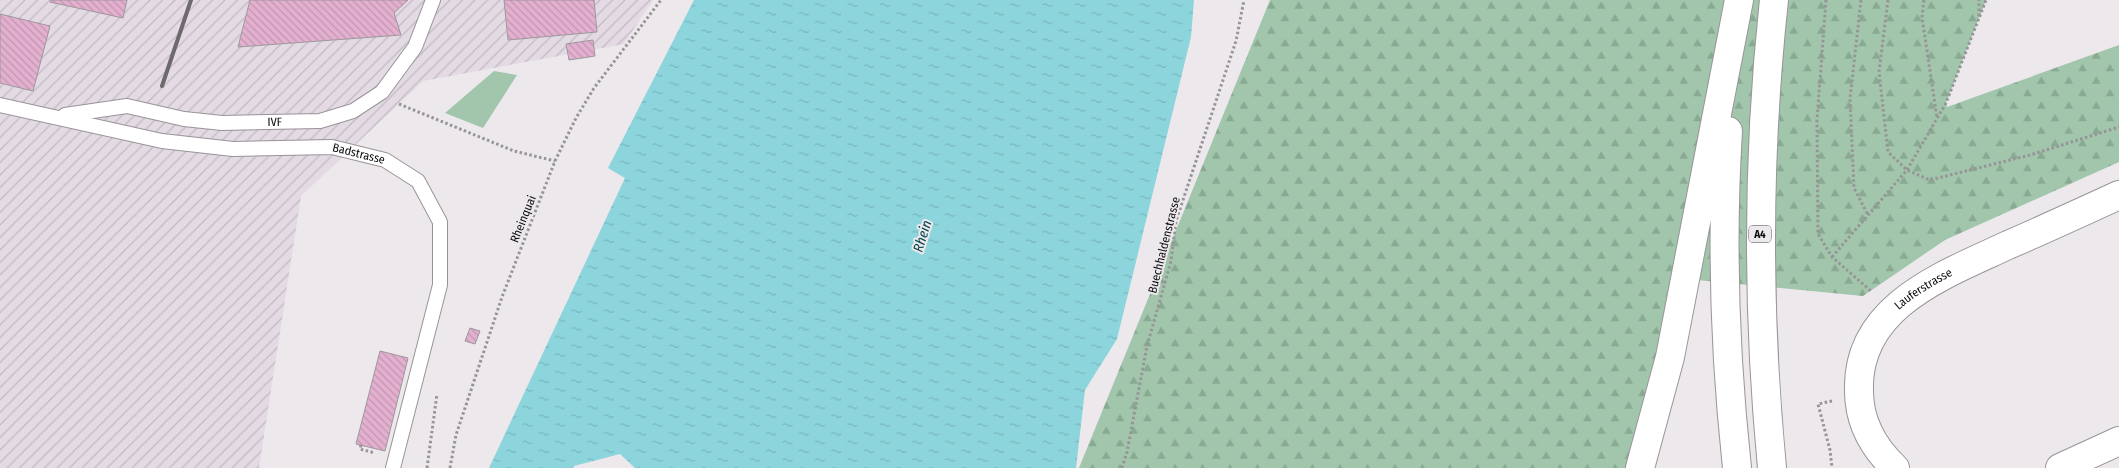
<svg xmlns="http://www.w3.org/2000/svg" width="2119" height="468" font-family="'Fira Sans Condensed',sans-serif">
  <defs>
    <pattern id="industrial-furrows" width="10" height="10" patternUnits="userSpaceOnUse" patternTransform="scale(1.25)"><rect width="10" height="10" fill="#e3dae3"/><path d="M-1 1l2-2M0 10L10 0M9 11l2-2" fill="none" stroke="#c2bac2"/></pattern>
    <pattern id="forest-firs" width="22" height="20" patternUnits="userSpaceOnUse" patternTransform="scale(1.25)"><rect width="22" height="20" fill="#a1c6ac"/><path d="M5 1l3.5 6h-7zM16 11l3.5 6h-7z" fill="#89a993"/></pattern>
    <pattern id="water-ripples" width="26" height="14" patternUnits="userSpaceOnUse" patternTransform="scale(1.25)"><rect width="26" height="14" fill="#8dd5dc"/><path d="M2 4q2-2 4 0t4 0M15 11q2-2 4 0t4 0" fill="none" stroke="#78b6bc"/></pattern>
    <pattern id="building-back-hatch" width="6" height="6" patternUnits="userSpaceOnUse" patternTransform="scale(1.25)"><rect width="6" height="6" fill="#e3b0d0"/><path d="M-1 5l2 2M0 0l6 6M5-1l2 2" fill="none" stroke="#c296b1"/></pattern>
  </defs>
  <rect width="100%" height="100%" fill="#ece8ec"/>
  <path fill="url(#industrial-furrows)" d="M 0,0 L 653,0 L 624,44 L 423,81 L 301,196 L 259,468 L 0,468 Z"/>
  <path fill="url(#forest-firs)" d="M 1270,0 L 1986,0 L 1946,103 L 1947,107 L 2119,45 L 2119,162 L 1945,240 L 1863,296 L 1686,279 L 1640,468 L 1079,468 Z"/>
  <path fill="#a1c6ac" d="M 494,71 L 517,75 L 483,128 L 445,113 Z"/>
  <path fill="url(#water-ripples)" d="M 694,0 L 1194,0 L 1191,37 L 1117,339 L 1085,390 L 1076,468 L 635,468 L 620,454 L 574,466 L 573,468 L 489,468 L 625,178 L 608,168 Z"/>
  <path fill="url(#building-back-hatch)" stroke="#9c989a" d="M 51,0 L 127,0 L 123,18 L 50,2 Z
    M 250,0 L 408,0 L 394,13 L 401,35 L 238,47 Z
    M 504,0 L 594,0 L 597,32 L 508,40 Z
    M 0,14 L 50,26 L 33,91 L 0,83 Z
    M 593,40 L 595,56 L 569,60 L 566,44 Z
    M 470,328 L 480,331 L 475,344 L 465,341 Z
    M 380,351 L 408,358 L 385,451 L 356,444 Z"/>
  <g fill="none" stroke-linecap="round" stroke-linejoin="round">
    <g stroke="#989498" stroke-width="16">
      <g id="service">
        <path id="s1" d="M 0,105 L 162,141 L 233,149 L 332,147 L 385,160 L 418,181 L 440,222 L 440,285 L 393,468"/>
        <path id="s2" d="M 65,115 L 127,106 L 184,119 L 222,123 L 320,121 L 353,111 L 382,92 L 415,47 L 433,0"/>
      </g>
    </g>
    <g stroke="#989498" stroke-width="30">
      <g id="tertiary">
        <path id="s3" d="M 1895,468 C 1874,448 1859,422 1859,391 C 1856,306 1944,275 2008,245 C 2045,229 2082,212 2119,195"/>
        <path d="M 2060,468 L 2119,441"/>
      </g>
    </g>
    <g stroke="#989498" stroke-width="30">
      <path id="trunk" d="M 1728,131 C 1721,243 1725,357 1737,468
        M 1640,468 L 1670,357 L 1739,0
        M 1772,468 C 1757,312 1757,156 1774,0"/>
    </g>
    <path stroke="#979497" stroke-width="3" stroke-dasharray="2.5 2.5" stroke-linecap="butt" d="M 1826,0 L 1817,120 L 1818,234 L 1832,257 L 1871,291
      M 1861,0 L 1850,99 L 1854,188 L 1868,215
      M 1888,0 L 1879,72 L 1888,152 L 1907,170 L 1930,180 L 2030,155 L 2119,127
      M 1924,0 L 1922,17 L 1937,118
      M 1979,16 L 1979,0
      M 399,104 L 514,151 L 555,161
      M 1832,257 L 1907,170 L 1946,103 L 1986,0
      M 1832,401 L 1818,404 L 1830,450 L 1832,468
      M 361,445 L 360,449 L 375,453
      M 427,468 L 437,394
      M 450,468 L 456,435 L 502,297 L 555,161 L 576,118 L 594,88 L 661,0
      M 1122,468 L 1127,452 L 1147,346 L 1171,261 L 1176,221 L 1236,41 L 1244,0"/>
    <use href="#service" stroke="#fff" stroke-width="14"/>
    <use href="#tertiary" stroke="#fff" stroke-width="28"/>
    <use href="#trunk" stroke="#fff" stroke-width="28"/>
    <path stroke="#6d6a6d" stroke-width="4" d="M 162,86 L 191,0"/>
  </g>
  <g text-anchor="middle" stroke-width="4" stroke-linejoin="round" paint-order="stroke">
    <rect fill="#ece8ec" stroke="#504e51" stroke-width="1" x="1749" y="225.5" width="22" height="17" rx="4"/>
    <g font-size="11" font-weight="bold" fill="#0d0c0e">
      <text x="1760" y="238">A4</text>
    </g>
    <g font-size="12" fill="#0d0c0e" stroke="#ece8ec">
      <text dy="4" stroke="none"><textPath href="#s2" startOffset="212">IVF</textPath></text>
      <text dy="4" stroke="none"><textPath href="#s1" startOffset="364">Badstrasse</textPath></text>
      <text transform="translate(523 219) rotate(-68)" y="4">Rheinquai</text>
      <text transform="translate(1164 245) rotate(-76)" y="4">Buechhaldenstrasse</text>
      <text dy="4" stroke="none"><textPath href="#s3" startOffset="215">Lauferstrasse</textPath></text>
    </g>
    <g font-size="14" font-style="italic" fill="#00454b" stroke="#ece8ec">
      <text transform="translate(922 236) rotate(-73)" y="5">Rhein</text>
    </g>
  </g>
</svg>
